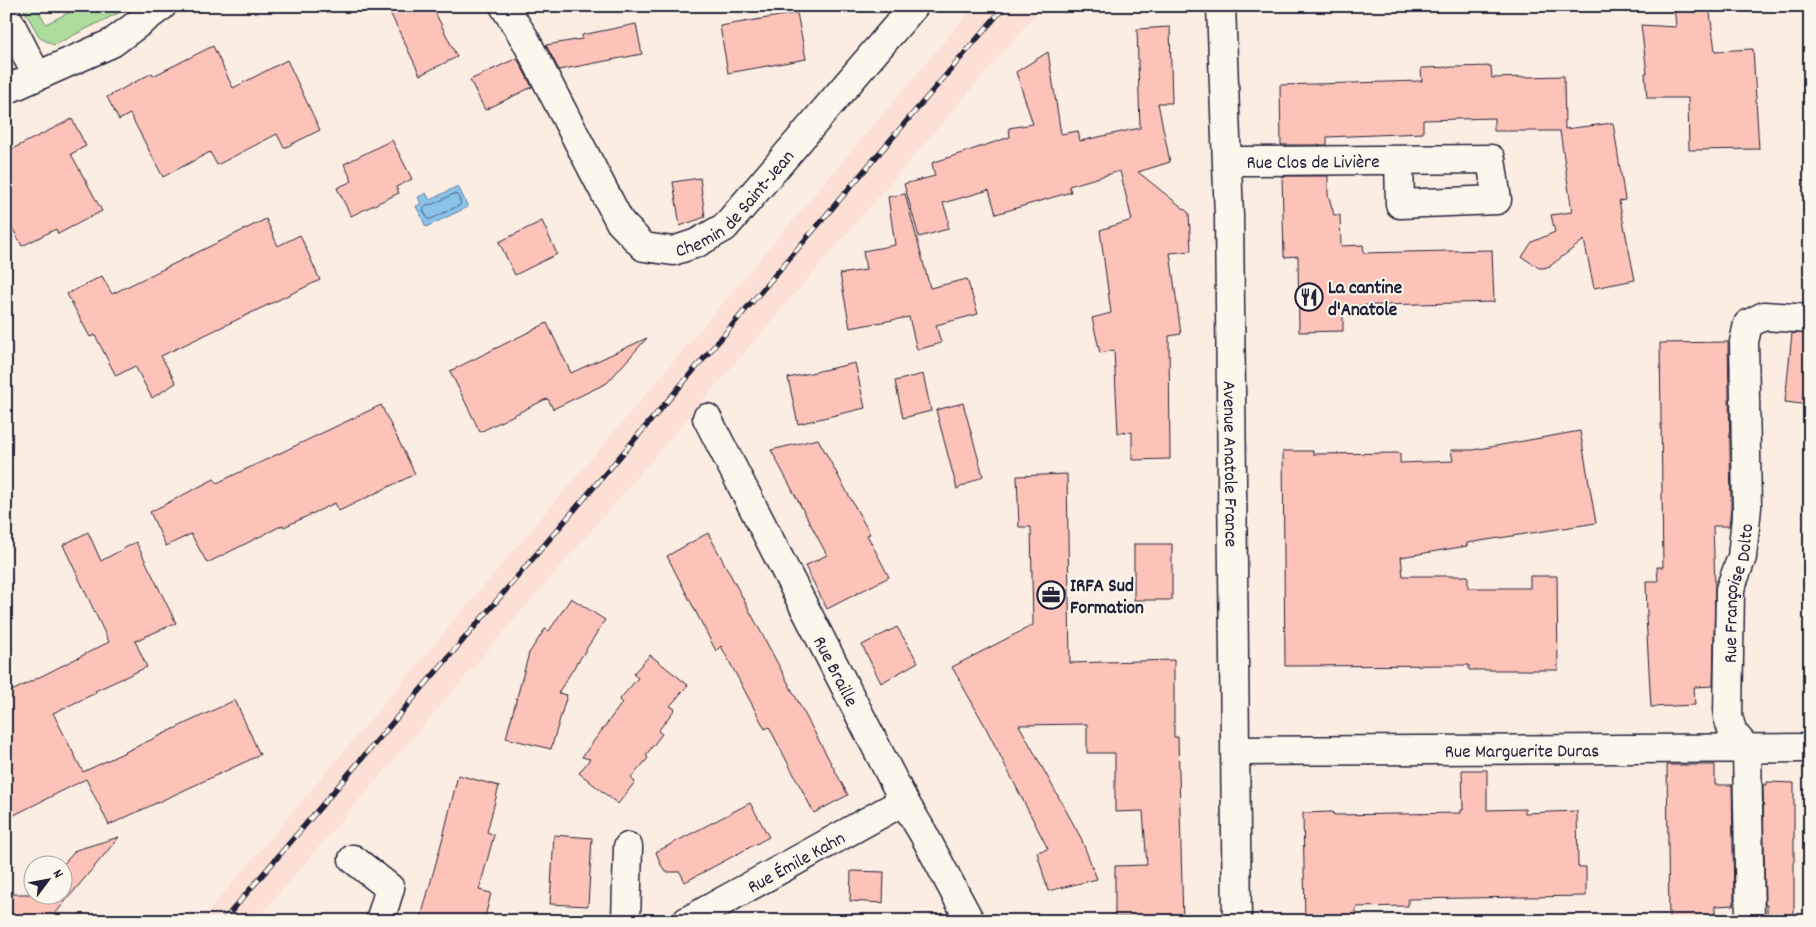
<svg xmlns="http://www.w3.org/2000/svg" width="1816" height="927" font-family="Dekko,sans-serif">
  <rect width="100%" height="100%" fill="#fcede2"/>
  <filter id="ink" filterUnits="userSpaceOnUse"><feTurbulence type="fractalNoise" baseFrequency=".02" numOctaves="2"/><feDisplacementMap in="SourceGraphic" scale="10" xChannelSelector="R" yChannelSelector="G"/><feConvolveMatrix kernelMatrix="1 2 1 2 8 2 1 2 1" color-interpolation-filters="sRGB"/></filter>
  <g filter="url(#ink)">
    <path fill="#fde0d5" d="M 974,6 L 1043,6 L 255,921 L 200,921 Z"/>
    <path fill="#addd9d" stroke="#68806c" d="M 22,6 L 36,6 L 46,24 L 82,6 L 132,6 L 54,45 L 40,38 Z"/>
    <path fill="#8ac3e9" stroke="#6083a3" d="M 458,186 L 468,207 L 426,227 L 416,206 L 421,204 L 418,197 L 426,193 L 430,200 Z"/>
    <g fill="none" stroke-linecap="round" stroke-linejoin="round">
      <path stroke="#4c6281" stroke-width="1" d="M 454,194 L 457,195 L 461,203 L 460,205 L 431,219 L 428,219 L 423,210 L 426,205 L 433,204 Z"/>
    </g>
    <path fill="#fec3b8" stroke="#22223b" d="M 387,6 L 432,6 L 457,57 L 420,75 Z
      M 1674,6 L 1709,6 L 1715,51 L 1753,49 L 1759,149 L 1689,150 L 1688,98 L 1647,98 L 1645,73 L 1647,73 L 1641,25 L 1676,27 Z
      M 797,13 L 806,59 L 728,73 L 720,26 Z
      M 636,24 L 642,54 L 559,70 L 546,45 L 582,39 L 582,35 Z
      M 1170,27 L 1172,103 L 1158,103 L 1170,162 L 1138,172 L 1189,213 L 1191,251 L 1170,253 L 1181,334 L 1169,336 L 1170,459 L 1132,460 L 1132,432 L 1118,433 L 1114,350 L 1100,353 L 1092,318 L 1111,313 L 1100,230 L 1132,220 L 1120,171 L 1069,186 L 1071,192 L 996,214 L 989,190 L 943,203 L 948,218 L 948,229 L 919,237 L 904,184 L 935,176 L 932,163 L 1010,137 L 1009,128 L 1033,124 L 1016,72 L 1048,52 L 1061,134 L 1078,131 L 1080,141 L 1140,128 L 1137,29 Z
      M 213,46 L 233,88 L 287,60 L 320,130 L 284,148 L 277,134 L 217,165 L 210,152 L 163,177 L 130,114 L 119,120 L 107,97 L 152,73 L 153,76 Z
      M 517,58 L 532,87 L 485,110 L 470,80 Z
      M 1491,66 L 1492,78 L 1564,76 L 1565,129 L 1613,123 L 1625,200 L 1619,201 L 1635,280 L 1594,288 L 1584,240 L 1550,266 L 1544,268 L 1539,268 L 1522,257 L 1532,242 L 1555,232 L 1551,215 L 1572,212 L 1560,131 L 1494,131 L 1494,118 L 1423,120 L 1423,133 L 1327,137 L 1327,145 L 1281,145 L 1280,85 L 1422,81 L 1421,68 Z
      M 72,119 L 86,146 L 71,154 L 102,211 L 58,234 L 56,229 L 22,246 L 6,216 L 6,152 Z
      M 392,140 L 412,179 L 396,187 L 399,193 L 351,216 L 337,188 L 352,181 L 344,164 Z
      M 1282,176 L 1328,176 L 1328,194 L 1334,215 L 1340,215 L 1341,246 L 1363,245 L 1364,253 L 1492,250 L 1494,302 L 1343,306 L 1343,331 L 1299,332 L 1298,256 L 1284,257 Z
      M 700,178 L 705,217 L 680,226 L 673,182 Z
      M 905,194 L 930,288 L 967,279 L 978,314 L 936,325 L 941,343 L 917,350 L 909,317 L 850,328 L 840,274 L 866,270 L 863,251 L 895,245 L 888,197 Z
      M 266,219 L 278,246 L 300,235 L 320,280 L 161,356 L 176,383 L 152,398 L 135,366 L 116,376 L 95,335 L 90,337 L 67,294 L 102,276 L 112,294 Z
      M 542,221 L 557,254 L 515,275 L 499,242 Z
      M 547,323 L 571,373 L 647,338 L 607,383 L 553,409 L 548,399 L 544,400 L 480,432 L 450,371 Z
      M 1792,333 L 1810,334 L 1810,405 L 1785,402 Z
      M 1728,342 L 1731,506 L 1729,526 L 1713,526 L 1715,586 L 1713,686 L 1694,687 L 1695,705 L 1651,707 L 1646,616 L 1647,616 L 1646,581 L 1658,581 L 1657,567 L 1663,567 L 1660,343 Z
      M 855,363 L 865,408 L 798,424 L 788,378 Z
      M 923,374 L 931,411 L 903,418 L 895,381 Z
      M 963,403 L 983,476 L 957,489 L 936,410 Z
      M 381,405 L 415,474 L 339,511 L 335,503 L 284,527 L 283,525 L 207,563 L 191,534 L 166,546 L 150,512 L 214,479 L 217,483 Z
      M 1580,431 L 1596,523 L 1467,543 L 1467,546 L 1401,557 L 1403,576 L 1468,576 L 1468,588 L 1530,588 L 1530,576 L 1557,576 L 1558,670 L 1469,670 L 1469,665 L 1285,666 L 1283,451 L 1313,451 L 1313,454 L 1400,453 L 1400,463 L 1453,461 L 1451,450 L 1473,450 Z
      M 818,439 L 870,534 L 867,535 L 889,577 L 827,609 L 805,566 L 827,555 L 771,450 Z
      M 1067,474 L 1070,663 L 1174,660 L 1174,737 L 1178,737 L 1183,921 L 1146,921 L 1146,916 L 1115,917 L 1115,866 L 1147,865 L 1143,811 L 1115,812 L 1115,753 L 1087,753 L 1087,724 L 1019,725 L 1081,838 L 1097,879 L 1048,891 L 1037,852 L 1048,849 L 984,724 L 952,667 L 1033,625 L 1031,527 L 1019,527 L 1017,476 Z
      M 88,532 L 101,561 L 136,542 L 176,623 L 135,641 L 147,667 L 95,691 L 96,693 L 53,713 L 83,772 L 235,700 L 260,755 L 109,825 L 86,779 L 6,819 L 6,694 L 109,642 L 63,545 Z
      M 708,533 L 848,795 L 814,813 L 769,727 L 765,729 L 721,646 L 716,651 L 667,556 Z
      M 1134,544 L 1172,544 L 1172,600 L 1134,600 Z
      M 571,598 L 605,620 L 578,662 L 577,661 L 575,666 L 558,693 L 567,695 L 551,749 L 506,738 L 529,653 L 545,629 L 549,631 Z
      M 897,627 L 918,662 L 881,683 L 862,645 Z
      M 650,655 L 688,685 L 670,706 L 675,709 L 658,731 L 662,734 L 646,755 L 648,758 L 631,778 L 635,782 L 618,804 L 579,773 L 590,759 L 582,757 L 622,703 L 619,700 L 638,678 L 633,674 Z
      M 1667,765 L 1715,765 L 1715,785 L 1732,785 L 1734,905 L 1715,906 L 1715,921 L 1669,921 Z
      M 1462,770 L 1487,770 L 1487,810 L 1525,809 L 1525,813 L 1577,811 L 1578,867 L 1586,867 L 1586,896 L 1408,899 L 1408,906 L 1356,907 L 1356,921 L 1305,921 L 1303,813 L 1333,812 L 1334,815 L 1461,813 L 1461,810 L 1463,810 Z
      M 458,775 L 499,786 L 487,832 L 494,835 L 479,890 L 491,893 L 484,921 L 420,921 L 443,837 Z
      M 1767,782 L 1794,783 L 1794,921 L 1767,921 L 1767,905 L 1765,905 L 1763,785 L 1767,785 Z
      M 750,803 L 769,837 L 685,882 L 680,872 L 666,872 L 661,865 L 656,852 Z
      M 554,835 L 592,838 L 588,906 L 550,904 Z
      M 119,837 L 49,921 L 6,921 L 6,894 L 62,894 L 62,866 L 76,850 Z
      M 851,871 L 884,872 L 883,903 L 850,901 Z"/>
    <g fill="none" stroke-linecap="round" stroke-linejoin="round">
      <g stroke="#22223b" stroke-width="31">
        <g id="minor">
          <path id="s1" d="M 504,6 L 525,39 L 620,222 L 644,247 L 673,251 L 697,243 L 725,227 L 914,6"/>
          <path d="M 6,15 L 37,76"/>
          <path d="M 6,90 L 112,43 L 162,6"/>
          <path id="s2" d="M 1228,161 L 1256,161 L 1491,159 L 1497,200 L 1400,204 L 1399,160"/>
          <path id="s3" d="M 707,418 L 904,801 L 923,833 L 970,921"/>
          <path id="s4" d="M 1236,751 L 1810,748"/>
          <path d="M 353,859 L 390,888 L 380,921"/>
          <path d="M 626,921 L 628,847"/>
          <path id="s5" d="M 687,921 L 904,801"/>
          <path id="s6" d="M 1750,921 L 1747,749 L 1733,733 L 1728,717 L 1730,589 L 1742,557 L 1747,507 L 1744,342 L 1748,324 L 1764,316 L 1810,319"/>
        </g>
      </g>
      <g stroke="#22223b" stroke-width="31">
        <g id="major">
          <path id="s7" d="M 1221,6 L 1229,217 L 1237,921"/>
        </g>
      </g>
      <use href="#minor" stroke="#fbf7ec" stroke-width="28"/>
      <use href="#major" stroke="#fbf7ec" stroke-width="28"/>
      <g stroke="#22223b" stroke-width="5.5">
        <path id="rail" d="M 223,921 L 1005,6"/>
      </g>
      <use href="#rail" stroke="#fbf7ec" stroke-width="4" stroke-dasharray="11" stroke-linecap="butt"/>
    </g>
  </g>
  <defs>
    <g id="restaurant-ring" transform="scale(1.4375)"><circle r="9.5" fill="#fbf7ec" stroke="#22223b" stroke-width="1.5"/><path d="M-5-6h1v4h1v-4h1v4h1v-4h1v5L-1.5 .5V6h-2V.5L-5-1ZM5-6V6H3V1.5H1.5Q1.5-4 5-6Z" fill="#22223b"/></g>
    <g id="office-ring" transform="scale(1.4375)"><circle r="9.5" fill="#fbf7ec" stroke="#22223b" stroke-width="1.5"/><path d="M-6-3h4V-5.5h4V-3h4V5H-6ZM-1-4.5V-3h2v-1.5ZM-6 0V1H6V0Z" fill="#22223b"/></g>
  </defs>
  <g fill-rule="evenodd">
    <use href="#restaurant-ring" x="1309" y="297"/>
    <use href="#office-ring" x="1051" y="595"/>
  </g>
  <g text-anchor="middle" stroke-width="4" stroke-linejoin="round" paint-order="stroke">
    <g font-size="19" fill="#22223b" stroke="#fbf7ec">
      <text dy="7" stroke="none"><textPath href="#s2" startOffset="85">Rue Clos de Livière</textPath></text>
      <text dy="7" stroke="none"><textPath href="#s1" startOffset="389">Chemin de Saint-Jean</textPath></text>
      <text dy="7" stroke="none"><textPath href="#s7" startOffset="458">Avenue Anatole France</textPath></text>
      <text dy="7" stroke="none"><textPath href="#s6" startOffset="335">Rue Françoise Dolto</textPath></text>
      <text dy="7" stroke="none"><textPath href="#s3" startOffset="284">Rue Braille</textPath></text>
      <text dy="7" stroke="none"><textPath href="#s4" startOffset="286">Rue Marguerite Duras</textPath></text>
      <text dy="7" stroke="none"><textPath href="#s5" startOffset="124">Rue Émile Kahn</textPath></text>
    </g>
    <g font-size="19" font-weight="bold" fill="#22223b" stroke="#fbf7ec" text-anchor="start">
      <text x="1328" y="293">La cantine<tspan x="1328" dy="22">d'Anatole</tspan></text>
      <text x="1070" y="591">IRFA Sud<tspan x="1070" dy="22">Formation</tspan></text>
    </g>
  </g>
  <rect width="1816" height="927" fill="none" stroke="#fbf7ec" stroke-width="25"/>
  <rect x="12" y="12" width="1791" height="902" fill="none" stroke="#22223b" stroke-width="2" filter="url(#ink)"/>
  <g transform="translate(48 880) rotate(58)"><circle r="24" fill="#fbf7ec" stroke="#a4a2a5"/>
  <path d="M0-4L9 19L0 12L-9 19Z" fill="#22223b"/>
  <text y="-8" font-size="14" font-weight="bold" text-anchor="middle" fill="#22223b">N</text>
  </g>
</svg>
